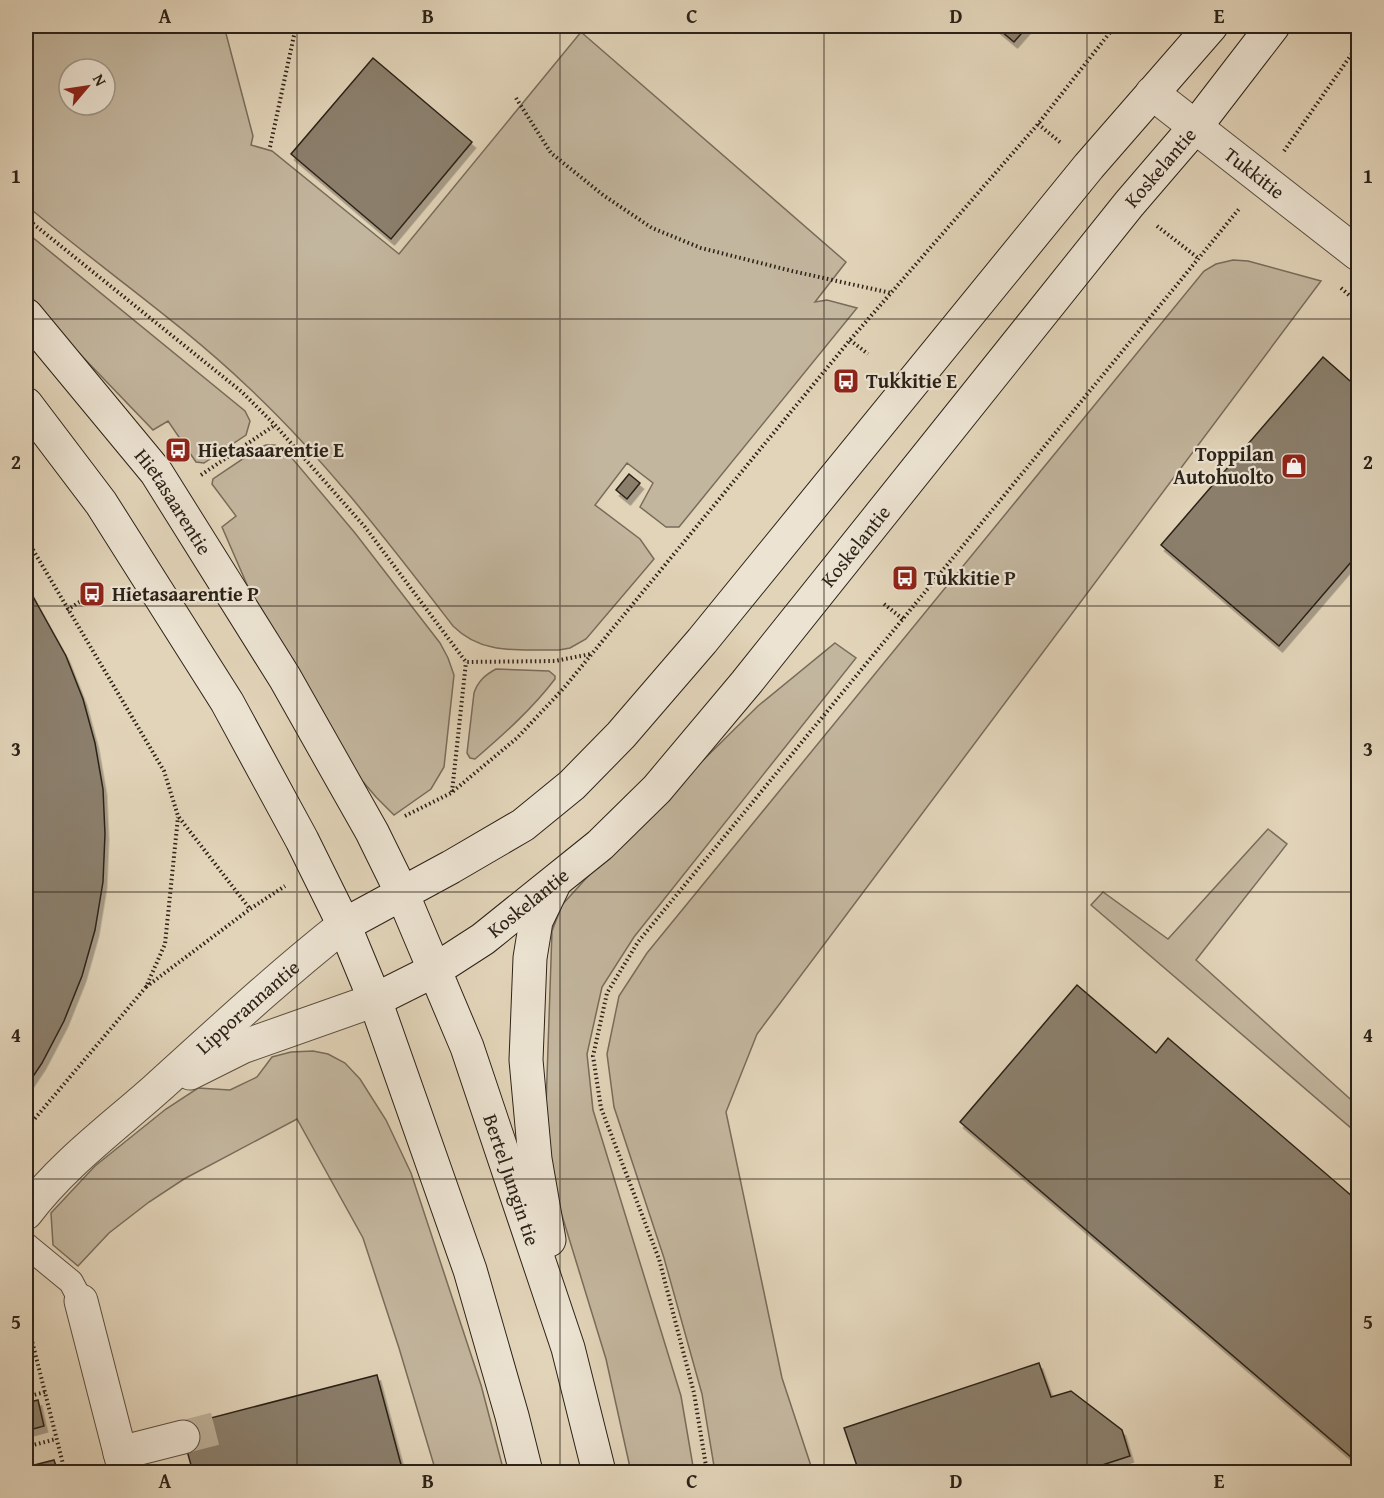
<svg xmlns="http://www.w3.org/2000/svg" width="1384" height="1498" font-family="'Gentium Book Plus',serif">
  <defs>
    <filter id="shadow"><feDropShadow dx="3.5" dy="6" stdDeviation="0" flood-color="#0004"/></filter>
  </defs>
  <rect width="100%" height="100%" fill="#e2d4b9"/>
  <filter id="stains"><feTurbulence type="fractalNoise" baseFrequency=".00333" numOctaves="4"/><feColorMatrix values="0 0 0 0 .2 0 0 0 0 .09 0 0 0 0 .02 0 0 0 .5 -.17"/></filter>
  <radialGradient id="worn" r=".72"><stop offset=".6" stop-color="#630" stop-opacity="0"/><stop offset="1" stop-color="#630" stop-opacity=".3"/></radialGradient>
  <path fill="#c3b69e" stroke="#786c5b" stroke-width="1.5" fill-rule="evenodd" d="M 26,26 L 224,26 L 253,136 L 251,145 L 272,151 L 399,254 L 581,32 L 846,262 L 815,302 L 827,300 L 857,308 L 679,527 L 666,527 L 640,507 L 653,483 L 627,463 L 595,505 L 640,539 L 654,559 L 586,639 L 570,648 L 559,650 C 520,649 483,656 453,626 C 389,543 325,459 248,387 C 179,321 99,267 26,205 ZM 69,69 L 105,69 L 105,105 L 69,105 Z
    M 26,232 L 245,411 L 250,421 L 246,435 L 204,463 L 196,462 L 168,421 L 153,430 L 26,298 Z
    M 1233,260 L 1248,261 L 1321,281 L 757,1034 L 726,1112 L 782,1378 L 813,1472 L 715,1472 L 702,1394 L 664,1258 L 614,1107 L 607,1054 L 619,996 L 647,953 L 1204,271 L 1216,264 Z
    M 266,445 L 275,445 L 286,451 L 355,533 L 440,643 L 448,658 L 454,675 L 444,767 L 431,789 L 394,815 L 376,797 L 354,771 L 258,610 L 222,527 L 236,516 L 212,484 L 213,479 L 259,448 Z
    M 835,643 L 856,658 L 634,937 L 602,987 L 587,1054 L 593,1110 L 681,1396 L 694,1472 L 631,1472 L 606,1359 L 553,1186 L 545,1136 L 552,931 L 562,905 L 609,853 L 758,706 Z
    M 496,669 L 549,671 L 555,676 L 555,679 C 532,709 504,734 475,759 L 470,758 L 467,753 L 474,693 C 478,681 485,675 496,669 Z
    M 1268,829 L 1287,844 L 1196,960 L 1358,1106 L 1358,1134 L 1091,905 L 1103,892 L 1168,939 Z
    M 313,1051 L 328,1054 L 345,1063 L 360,1079 L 386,1120 L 411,1173 L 481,1385 L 504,1472 L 436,1472 L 399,1348 L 363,1238 L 297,1119 L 184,1179 L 149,1202 L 109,1233 L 78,1266 L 53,1245 L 51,1213 L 95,1166 L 166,1109 L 198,1088 L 230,1090 L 257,1077 L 272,1057 L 291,1052 Z"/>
  <path fill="#8b7f6c" stroke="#2c2218" stroke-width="1.5" filter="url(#shadow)" d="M 995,26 L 1028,26 L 1014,42 Z
    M 373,58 L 472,142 L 391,239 L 291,154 Z
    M 1323,357 L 1358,388 L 1358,554 L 1279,646 L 1161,545 Z
    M 629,474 L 640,483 L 627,499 L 616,490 Z
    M 26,584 L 66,656 L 83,699 L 95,743 L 103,789 L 105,834 L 103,882 L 95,930 L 82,976 L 64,1021 L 42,1063 L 26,1087 L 26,902 L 32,836 L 26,773 Z
    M 1077,985 L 1156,1053 L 1168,1038 L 1353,1197 L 1358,1190 L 1358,1463 L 960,1122 Z
    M 1039,1363 L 1051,1397 L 1071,1391 L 1122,1430 L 1130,1456 L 1081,1472 L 859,1472 L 844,1428 Z
    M 377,1375 L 403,1472 L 193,1472 L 180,1426 Z
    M 38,1400 L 44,1426 L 26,1431 L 26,1403 Z
    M 54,1460 L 58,1472 L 26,1472 L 26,1467 Z"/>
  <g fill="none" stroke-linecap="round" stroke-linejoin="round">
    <path stroke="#beb099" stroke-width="33" stroke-dasharray="33 16" stroke-linecap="butt" d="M 183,1437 L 218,1428"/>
    <g stroke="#5a4e40" stroke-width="26">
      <path id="lane" d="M 26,1245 L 71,1282 L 81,1301"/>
    </g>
    <g stroke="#5a4e40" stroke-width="35">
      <g id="street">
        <path id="s1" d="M 1152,93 L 1358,254"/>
        <path d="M 190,1073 L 242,1047 L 375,1000"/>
        <path id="s2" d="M 26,1213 C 61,1166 111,1129 155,1090 C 217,1034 278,977 344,925"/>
        <path d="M 81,1301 L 125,1472"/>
        <path d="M 120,1453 L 183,1437"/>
      </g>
    </g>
    <g stroke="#2c2218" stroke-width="35">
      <g id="secondary">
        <path id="s3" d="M 26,315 L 156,472 L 285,678 L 372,832 L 402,893 L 467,1047 L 568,1348 L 599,1472"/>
        <path d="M 26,404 L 101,503 L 227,702 L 302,840 L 344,925 L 375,1000 L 470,1270 L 512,1416 L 526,1472"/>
        <path d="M 344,925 L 451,867 L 523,825 L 572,785 L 621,735 L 702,641 L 1089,166 L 1211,26"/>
        <path id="s4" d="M 375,1000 L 435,970 L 483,939 L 600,845 L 657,789 L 746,683 L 1129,204 L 1196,126 L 1273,26"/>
        <path d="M 549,1240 L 535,1159 L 526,1060 L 530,958 L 536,921 L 553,886"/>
      </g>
    </g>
    <path stroke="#2c2218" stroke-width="4" stroke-dasharray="1.5 3" stroke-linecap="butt" d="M 516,98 L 551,153 L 603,195 L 652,228 L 701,248 L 792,271 L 891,293
      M 1038,124 L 1061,143
      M 270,147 L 296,26
      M 1284,151 L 1358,45
      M 26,218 L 242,392 L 275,425 L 365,527 L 466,662 L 555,661 L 591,654
      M 1157,226 L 1198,258
      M 1341,288 L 1358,303
      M 850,340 L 868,354
      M 201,475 L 275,425
      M 26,538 L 164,771 L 178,816 L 250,909
      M 884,604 L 904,620
      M 67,610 L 92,594
      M 452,792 L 466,662
      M 405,816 L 451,793 L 517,738 L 563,689 L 850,340 L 1038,124 L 1115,26
      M 146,987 L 250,909 L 285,886
      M 26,1129 L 146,987 L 165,944 L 178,817
      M 26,1326 L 29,1329 L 65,1472
      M 26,1397 L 45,1392
      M 26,1447 L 56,1439
      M 707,1472 L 694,1393 L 659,1259 L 601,1108 L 593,1056 L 607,993 L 638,942 L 1239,209"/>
    <use href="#lane" stroke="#ece3d2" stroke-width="24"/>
    <use href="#street" stroke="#ece3d2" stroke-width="33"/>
    <use href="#secondary" stroke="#ece3d2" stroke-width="33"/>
  </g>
  <path fill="none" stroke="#2c2218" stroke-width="1.5" stroke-opacity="0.55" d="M 297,26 L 297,1472M 560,26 L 560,1472M 824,26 L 824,1472M 1087,26 L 1087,1472M 26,319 L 1358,319M 26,606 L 1358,606M 26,892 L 1358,892M 26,1179 L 1358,1179"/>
  <defs>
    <g id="bus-square" transform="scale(1.35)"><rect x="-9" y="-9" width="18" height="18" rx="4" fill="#8f2418" stroke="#ece3d2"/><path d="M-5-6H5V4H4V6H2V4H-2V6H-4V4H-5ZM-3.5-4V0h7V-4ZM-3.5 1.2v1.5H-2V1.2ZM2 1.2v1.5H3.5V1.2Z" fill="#fff"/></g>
    <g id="shop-square" transform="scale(1.35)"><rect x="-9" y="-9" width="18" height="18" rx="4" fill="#8f2418" stroke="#ece3d2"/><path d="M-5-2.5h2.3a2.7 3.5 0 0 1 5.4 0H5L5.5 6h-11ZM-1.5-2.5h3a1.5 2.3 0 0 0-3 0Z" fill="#fff"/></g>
  </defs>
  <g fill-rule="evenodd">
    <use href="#bus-square" x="846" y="381"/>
    <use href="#bus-square" x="178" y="450"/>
    <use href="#shop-square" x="1294" y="466"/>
    <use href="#bus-square" x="905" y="578"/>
    <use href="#bus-square" x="92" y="594"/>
  </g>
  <g text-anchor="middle" stroke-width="4.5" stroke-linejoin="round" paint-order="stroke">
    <g font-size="20" fill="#2c2218" stroke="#ece3d2">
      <text dy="7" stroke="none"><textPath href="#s4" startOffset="1154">Koskelantie</textPath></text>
      <text dy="7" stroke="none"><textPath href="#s1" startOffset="130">Tukkitie</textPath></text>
      <text dy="7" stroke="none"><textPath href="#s3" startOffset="238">Hietasaarentie</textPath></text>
      <text dy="7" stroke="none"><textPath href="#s4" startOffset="668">Koskelantie</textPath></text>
      <text dy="7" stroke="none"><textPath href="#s4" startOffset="182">Koskelantie</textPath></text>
      <text dy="7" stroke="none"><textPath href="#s2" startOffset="303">Lipporannantie</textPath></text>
      <text dy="7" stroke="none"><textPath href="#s3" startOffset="999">Bertel Jungin tie</textPath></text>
    </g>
    <g font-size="20" font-weight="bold" fill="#2c2218" stroke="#ece3d2" text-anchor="start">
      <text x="866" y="388">Tukkitie E</text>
      <text x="198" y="457">Hietasaarentie E</text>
      <text x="1274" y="461" text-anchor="end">Toppilan<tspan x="1274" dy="23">Autohuolto</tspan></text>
      <text x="924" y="585">Tukkitie P</text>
      <text x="112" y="601">Hietasaarentie P</text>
    </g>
  </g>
  <rect width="1384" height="1498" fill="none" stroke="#e2d4b9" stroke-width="66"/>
  <g transform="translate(87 87) rotate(61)"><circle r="28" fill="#ece3d2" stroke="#9f9688" stroke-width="1.5"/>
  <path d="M0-4.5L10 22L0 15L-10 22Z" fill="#8f2418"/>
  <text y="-9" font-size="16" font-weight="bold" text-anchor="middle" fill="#2c2218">N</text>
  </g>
  <rect x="33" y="33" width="1318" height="1432" fill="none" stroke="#2c2218" stroke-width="2"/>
  <g font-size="20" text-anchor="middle" font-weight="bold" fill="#2c2218">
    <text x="165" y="23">A</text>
    <text x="428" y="23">B</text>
    <text x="692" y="23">C</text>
    <text x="956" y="23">D</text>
    <text x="1219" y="23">E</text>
    <text x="16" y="183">1</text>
    <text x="1368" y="183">1</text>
    <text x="16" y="469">2</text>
    <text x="1368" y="469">2</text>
    <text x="16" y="756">3</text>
    <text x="1368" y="756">3</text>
    <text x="16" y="1042">4</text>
    <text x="1368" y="1042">4</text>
    <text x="16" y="1329">5</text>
    <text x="1368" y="1329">5</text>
    <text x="165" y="1488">A</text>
    <text x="428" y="1488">B</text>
    <text x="692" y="1488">C</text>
    <text x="956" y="1488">D</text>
    <text x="1219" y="1488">E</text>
  </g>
  <rect width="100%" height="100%" filter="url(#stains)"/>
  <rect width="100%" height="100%" fill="url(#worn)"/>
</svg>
